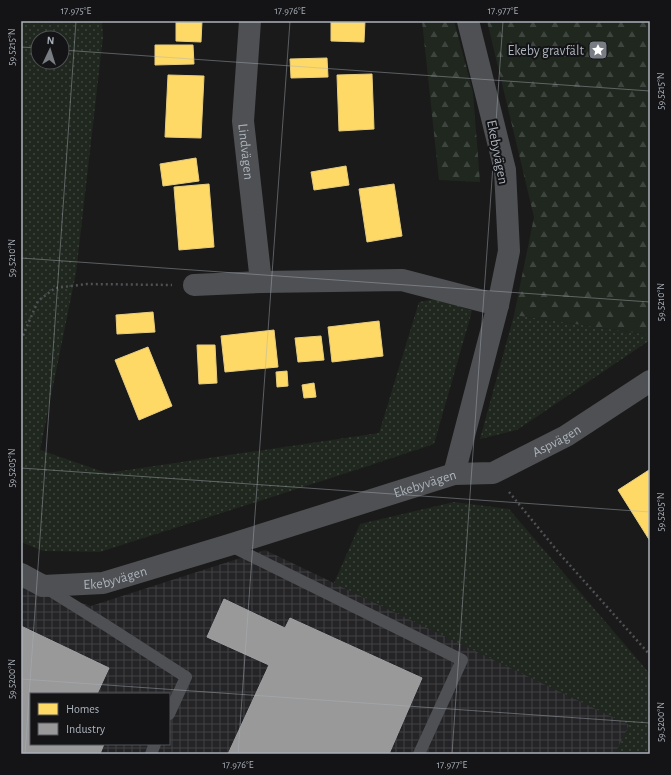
<svg xmlns="http://www.w3.org/2000/svg" width="671" height="775" font-family="'Alegreya Sans',sans-serif">
  <defs>
    <pattern id="industrial-grid" width="8" height="8" patternUnits="userSpaceOnUse"><rect width="8" height="8" fill="#242426"/><path d="M0 4h8M4 0v8" fill="none" stroke="#414144"/></pattern>
    <pattern id="grass-dots" width="8" height="8" patternUnits="userSpaceOnUse"><rect width="8" height="8" fill="#20271f"/><path d="M2 2h.1M6 6h.1" fill="none" stroke="#3e443e" stroke-width="1.8" stroke-linecap="round"/></pattern>
    <pattern id="forest-firs" width="22" height="20" patternUnits="userSpaceOnUse"><rect width="22" height="20" fill="#20271f"/><path d="M5 1l3.5 6h-7zM16 11l3.5 6h-7z" fill="#3e443e"/></pattern>
  </defs>
  <rect width="100%" height="100%" fill="#1a1a1a"/>
  <path fill="url(#industrial-grid)" fill-rule="evenodd" d="M 265,550 L 630,725 L 615,754 L 21,754 L 21,585 L 91,606 ZM 31,694 L 169,694 L 169,744 L 31,744 Z"/>
  <path fill="url(#grass-dots)" fill-rule="evenodd" d="M 21,21 L 102,21 L 103,37 L 76,273 L 40,450 L 107,473 L 379,433 L 419,302 L 441,298 L 472,311 L 434,444 L 359,469 L 100,552 L 43,551 L 21,542 ZM 38,38 L 62,38 L 62,62 L 38,62 Z
    M 514,315 L 650,335 L 650,340 L 517,430 L 480,439 Z
    M 454,502 L 509,509 L 650,674 L 650,754 L 615,754 L 629,725 L 334,583 L 360,524 Z"/>
  <path fill="url(#forest-firs)" d="M 422,21 L 454,21 L 473,92 L 480,182 L 439,180 Z
    M 487,21 L 650,21 L 650,335 L 514,315 L 534,217 Z"/>
  <path fill="#ffd966" stroke="#e6cd80" d="M 176,21 L 202,21 L 201,42 L 176,41 Z
    M 331,21 L 365,21 L 364,42 L 331,41 Z
    M 155,45 L 193,45 L 194,64 L 155,65 Z
    M 327,58 L 328,77 L 291,78 L 290,59 Z
    M 372,74 L 374,129 L 339,131 L 337,75 Z
    M 168,75 L 204,76 L 201,138 L 165,137 Z
    M 196,158 L 199,181 L 163,186 L 160,164 Z
    M 346,166 L 349,185 L 314,190 L 311,172 Z
    M 209,184 L 214,247 L 179,250 L 174,187 Z
    M 394,184 L 402,236 L 367,242 L 359,189 Z
    M 153,312 L 155,332 L 117,334 L 116,315 Z
    M 379,321 L 383,356 L 332,362 L 328,327 Z
    M 274,330 L 278,367 L 225,372 L 221,336 Z
    M 321,336 L 324,360 L 298,362 L 295,338 Z
    M 197,345 L 215,345 L 217,383 L 199,384 Z
    M 148,347 L 172,406 L 139,420 L 115,360 Z
    M 287,371 L 288,386 L 277,387 L 276,372 Z
    M 314,383 L 316,397 L 304,398 L 302,385 Z
    M 649,470 L 650,473 L 650,541 L 618,490 Z"/>
  <path fill="#999" stroke="#9ea0a3" d="M 224,599 L 285,628 L 290,618 L 422,678 L 389,754 L 228,754 L 269,665 L 207,637 Z
    M 21,626 L 109,668 L 97,694 L 31,694 L 31,744 L 104,744 L 100,754 L 21,754 Z"/>
  <g fill="none" stroke-linecap="round" stroke-linejoin="round">
    <path stroke="#505155" stroke-width="2.5" stroke-dasharray="2 3" stroke-linecap="butt" d="M 21,340 L 38,301 L 55,288 L 87,284 L 172,285
      M 509,492 L 559,553 L 650,655"/>
    <path stroke="#4e5053" stroke-width="12" d="M 229,545 L 462,660 L 419,754
      M 46,588 L 107,626 L 186,677 L 169,714
      M 151,754 L 155,744"/>
    <g stroke="#4e5053" stroke-width="22">
      <path id="s1" d="M 250,21 L 243,121 L 261,282"/>
      <path d="M 194,285 L 261,282 L 402,280 L 498,305"/>
      <path d="M 454,474 L 498,305 L 509,251 L 505,170 L 468,21"/>
      <path id="s2" d="M 21,574 L 43,586 L 103,583 L 229,545 L 454,474 L 493,473 L 566,436 L 650,381"/>
    </g>
  </g>
  <path fill="none" stroke="#abb2bb" stroke-width="1" stroke-opacity="0.45" d="M 21,47 L 38,48M 62,50 L 650,91M 21,258 L 650,302M 21,468 L 650,512M 21,679 L 650,723M 25,754 L 76,21M 238,754 L 290,21M 452,754 L 503,21"/>
  <defs>
    <g id="sight-square" transform="scale(1)"><rect x="-9" y="-9" width="18" height="18" rx="4" fill="#787d83" stroke="#141416"/><path d="M0-6L1.8-2.2L6-1.7L2.9 1.2L3.7 5.4L0 3.3L-3.7 5.4L-2.9 1.2L-6-1.7L-1.8-2.2Z" fill="#fff"/></g>
  </defs>
  <g fill-rule="evenodd">
    <use href="#sight-square" x="598" y="50"/>
  </g>
  <g text-anchor="middle" stroke-width="4" stroke-linejoin="round" paint-order="stroke">
    <g font-size="14" fill="#abb2bb" stroke="#141416" text-anchor="end">
      <text x="584" y="55">Ekeby gravfält</text>
    </g>
    <g font-size="14" fill="#abb2bb" stroke="#141416">
      <text dy="5" stroke="none"><textPath href="#s1" startOffset="131">Lindvägen</textPath></text>
      <text transform="translate(498 152) rotate(79)" y="5">Ekebyvägen</text>
      <text dy="5" stroke="none"><textPath href="#s2" startOffset="563">Aspvägen</textPath></text>
      <text dy="5" stroke="none"><textPath href="#s2" startOffset="422">Ekebyvägen</textPath></text>
      <text dy="5" stroke="none"><textPath href="#s2" startOffset="98">Ekebyvägen</textPath></text>
    </g>
  </g>
  <rect width="671" height="775" fill="none" stroke="#141416" stroke-width="44"/>
  <rect x="30" y="693" width="140" height="52" fill="#141416" stroke="#505358"/>
  <rect x="38" y="703" width="20" height="12" fill="#ffd966" stroke="#505358"/>
  <text x="66" y="713" font-size="12" fill="#abb2bb">Homes</text>
  <rect x="38" y="723" width="20" height="12" fill="#999999" stroke="#505358"/>
  <text x="66" y="733" font-size="12" fill="#abb2bb">Industry</text>
  <g transform="translate(50 50) rotate(4)"><circle r="19" fill="#141416" stroke="#505358"/>
  <path d="M0-3L7 15L0 10L-7 15Z" fill="#787d83"/>
  <text y="-6" font-size="11" font-weight="bold" text-anchor="middle" fill="#abb2bb">N</text>
  </g>
  <rect x="22" y="22" width="627" height="731" fill="none" stroke="#abb2bb" stroke-width="1.5"/>
  <g font-size="10" text-anchor="middle" fill="#abb2bb">
    <text x="76" y="14">17.975°E</text>
    <text x="290" y="14">17.976°E</text>
    <text x="503" y="14">17.977°E</text>
    <text transform="translate(11 47) rotate(-90)" y="4">59.5215°N</text>
    <text transform="translate(660 91) rotate(-90)" y="4">59.5215°N</text>
    <text transform="translate(11 258) rotate(-90)" y="4">59.5210°N</text>
    <text transform="translate(660 302) rotate(-90)" y="4">59.5210°N</text>
    <text transform="translate(11 468) rotate(-90)" y="4">59.5205°N</text>
    <text transform="translate(660 512) rotate(-90)" y="4">59.5205°N</text>
    <text transform="translate(11 679) rotate(-90)" y="4">59.5200°N</text>
    <text transform="translate(660 722) rotate(-90)" y="4">59.5200°N</text>
    <text x="238" y="768">17.976°E</text>
    <text x="452" y="768">17.977°E</text>
  </g>
</svg>
